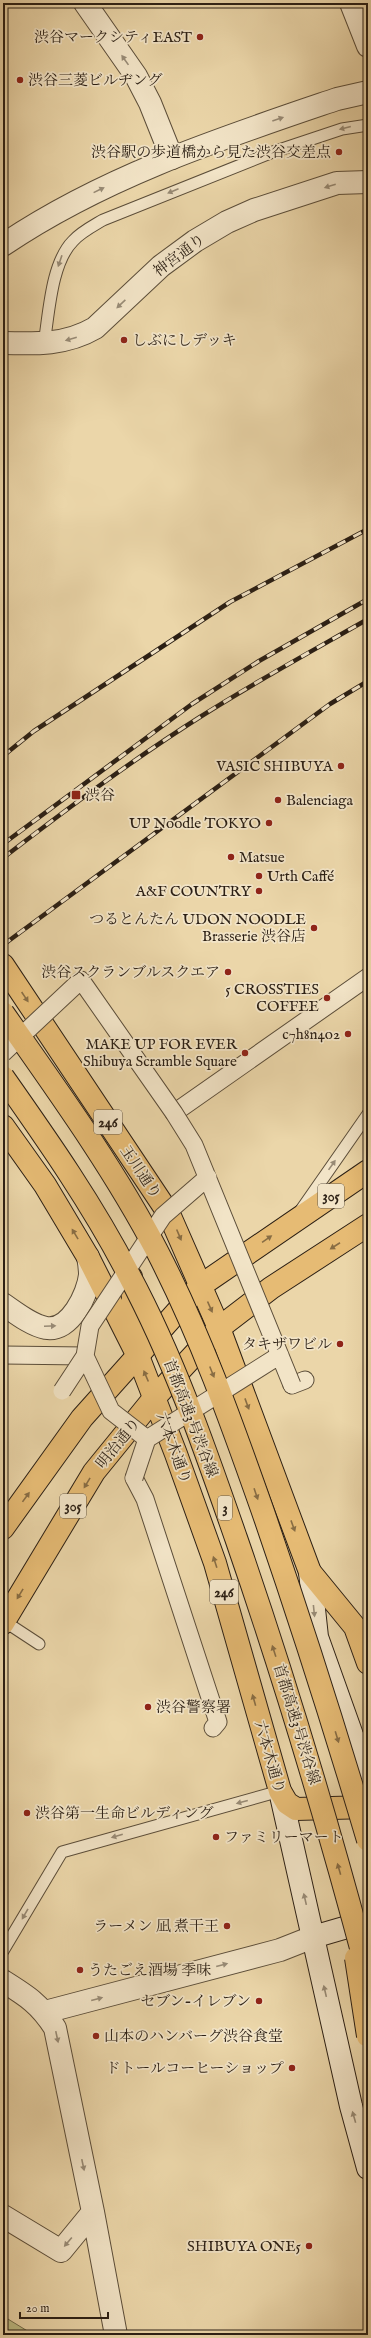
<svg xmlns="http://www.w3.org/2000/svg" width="371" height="2338" font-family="'IM FELL English','Noto Serif JP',serif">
  <rect width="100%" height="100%" fill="#ebd6a9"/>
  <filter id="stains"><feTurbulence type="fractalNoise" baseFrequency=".005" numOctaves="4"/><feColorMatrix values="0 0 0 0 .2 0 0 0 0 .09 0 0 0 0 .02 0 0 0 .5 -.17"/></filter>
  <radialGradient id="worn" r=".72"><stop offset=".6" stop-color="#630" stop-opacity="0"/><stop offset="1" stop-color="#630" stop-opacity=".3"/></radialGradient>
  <path fill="#bdbc84" stroke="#746e4c" d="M 3,2316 L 34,2335 L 3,2335 Z"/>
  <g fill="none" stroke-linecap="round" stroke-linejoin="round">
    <g stroke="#5b4d39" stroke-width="13">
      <path id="service" d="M 44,344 C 49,314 51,263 73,241 C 81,232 93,226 103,220 L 273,152 L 342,129 L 368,125
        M 301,1210 L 368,1114
        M 4,1621 L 39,1644
        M 3,1951 L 62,1852 L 280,1791"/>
    </g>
    <g stroke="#5b4d39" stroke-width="19">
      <path id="pedestrian" d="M 174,1113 L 368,977
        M 3,1355 L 85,1356
        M 292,1385 L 305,1380
        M 134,1478 L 145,1499 L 218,1722 L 213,1728"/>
    </g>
    <g stroke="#5b4d39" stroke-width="24">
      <path id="minor" d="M 85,3 L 136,76 L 150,103 L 172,158
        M 351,3 L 368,46
        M 3,1304 C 16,1313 31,1325 46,1328 C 70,1332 88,1294 90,1275 C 90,1269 89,1262 88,1257
        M 3,1981 C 27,1996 40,2004 55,2028 L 93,2212 L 116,2335
        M 45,2012 L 280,1950 L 313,1937
        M 3,2216 L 61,2251 L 93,2212"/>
    </g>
    <g stroke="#5b4d39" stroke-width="24">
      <path id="tertiary" d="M 3,245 C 105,176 222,138 337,99 L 368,92
        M 3,343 C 36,344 66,345 95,328 L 161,266 L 195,241 L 227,222 L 254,210 L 337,183 L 368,182"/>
    </g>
    <g stroke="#2b1f14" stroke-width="24">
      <path id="secondary" d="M 310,1572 L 317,1637 L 352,1735 L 368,1772
        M 280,1791 L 351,2106 L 368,2168
        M 313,1937 L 368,1921"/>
    </g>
    <g stroke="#2b1f14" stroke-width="24">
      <path id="primary" d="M 3,1528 L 82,1418 L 200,1286 L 368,1171
        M 3,1623 L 94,1472 L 155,1397 L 219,1328 L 271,1288 L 368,1225"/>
    </g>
    <g stroke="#2b1f14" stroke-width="24">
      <path id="trunk" d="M 3,965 L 169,1214 L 219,1328 L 310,1572 L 355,1627 L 368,1663
        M 3,1126 L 45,1185 L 88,1257 L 138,1356 L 176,1454 L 215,1563 L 280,1791 L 287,1803 L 296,1809 L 368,1807
        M 131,1277 L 137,1342"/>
    </g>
    <use href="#service" stroke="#f2e4c7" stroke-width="11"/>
    <use href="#pedestrian" stroke="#f2e4c7" stroke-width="17"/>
    <use href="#minor" stroke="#f2e4c7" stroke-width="22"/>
    <use href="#tertiary" stroke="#f2e4c7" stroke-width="22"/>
    <use href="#secondary" stroke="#f2e4c7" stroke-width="22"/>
    <use href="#primary" stroke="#e6bb74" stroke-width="22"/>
    <use href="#trunk" stroke="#e6bb74" stroke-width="22"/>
    <g stroke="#2b1f14" stroke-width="4.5">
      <path id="rail" d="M 3,756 L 34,731 L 230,602 L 368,529
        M 3,844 L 192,704 L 259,661 L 368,599
        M 3,858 C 67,809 132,760 200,717 C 255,682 312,651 368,619
        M 3,945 L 330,704 L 368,681"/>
    </g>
    <use href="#rail" stroke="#f2e4c7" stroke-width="3" stroke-dasharray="9" stroke-linecap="butt"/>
    <g stroke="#5b4d39" stroke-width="19" stroke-linecap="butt">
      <path id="pedestrian-bridge" d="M 3,1053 L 81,980 L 174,1113 L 194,1145 L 292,1385
        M 85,1356 L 111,1411 L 147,1439 L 134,1478
        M 62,1391 L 85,1356 L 90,1326 L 163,1216 L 208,1177
        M 147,1439 L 280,1355"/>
    </g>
    <g stroke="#2b1f14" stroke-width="24" stroke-linecap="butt">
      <path id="motorway-bridge" d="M 3,1013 C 57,1090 113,1167 157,1251 C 200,1334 231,1421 262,1509 C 300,1619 335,1729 368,1840
        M 3,1077 C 48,1141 93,1205 129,1275 C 174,1359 205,1449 236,1538 C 286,1682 329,1827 368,1974
        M 356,1958 L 368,2036"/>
    </g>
    <use href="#pedestrian-bridge" stroke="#f2e4c7" stroke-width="17"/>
    <use href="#motorway-bridge" stroke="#e6bb74" stroke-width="22"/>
  </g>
  <defs><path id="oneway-solid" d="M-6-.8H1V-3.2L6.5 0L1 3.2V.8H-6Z"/></defs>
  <g fill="#988b76">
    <use href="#oneway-solid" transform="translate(125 60) rotate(-125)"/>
    <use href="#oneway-solid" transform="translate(278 119) rotate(-19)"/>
    <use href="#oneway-solid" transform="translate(345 128) rotate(166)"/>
    <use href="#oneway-solid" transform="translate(330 186) rotate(163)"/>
    <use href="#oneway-solid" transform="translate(99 190) rotate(-26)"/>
    <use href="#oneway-solid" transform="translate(173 191) rotate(157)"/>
    <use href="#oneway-solid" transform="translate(60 261) rotate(109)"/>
    <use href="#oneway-solid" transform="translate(121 304) rotate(137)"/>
    <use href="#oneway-solid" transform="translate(71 339) rotate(164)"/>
    <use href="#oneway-solid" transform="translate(332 1165) rotate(-55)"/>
    <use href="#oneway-solid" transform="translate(50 1326) rotate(-2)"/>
    <use href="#oneway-solid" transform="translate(314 1611) rotate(84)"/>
    <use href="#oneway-solid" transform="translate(242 1802) rotate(165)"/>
    <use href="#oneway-solid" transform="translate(117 1836) rotate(164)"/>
    <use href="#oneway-solid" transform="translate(305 1899) rotate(-103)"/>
    <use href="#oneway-solid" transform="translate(25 1914) rotate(120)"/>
    <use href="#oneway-solid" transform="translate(222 1965) rotate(-15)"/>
    <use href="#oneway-solid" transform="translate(325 1991) rotate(-103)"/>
    <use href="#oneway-solid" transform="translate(97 1999) rotate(-15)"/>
    <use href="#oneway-solid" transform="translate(57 2037) rotate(78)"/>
    <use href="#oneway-solid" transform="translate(354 2117) rotate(-106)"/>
    <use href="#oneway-solid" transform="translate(83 2165) rotate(78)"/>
    <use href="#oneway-solid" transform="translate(68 2242) rotate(130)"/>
  </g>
  <g fill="#886d44">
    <use href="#oneway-solid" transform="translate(25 997) rotate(56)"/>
    <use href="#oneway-solid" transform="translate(75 1234) rotate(-121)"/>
    <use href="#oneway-solid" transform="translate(179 1235) rotate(67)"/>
    <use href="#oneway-solid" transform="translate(267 1239) rotate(-35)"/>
    <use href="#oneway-solid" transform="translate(335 1246) rotate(147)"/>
    <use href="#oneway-solid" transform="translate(210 1307) rotate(66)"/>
    <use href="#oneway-solid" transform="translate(212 1372) rotate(68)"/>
    <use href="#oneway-solid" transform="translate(146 1376) rotate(-113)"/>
    <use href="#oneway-solid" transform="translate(247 1404) rotate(70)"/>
    <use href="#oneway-solid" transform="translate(87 1483) rotate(121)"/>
    <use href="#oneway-solid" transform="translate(256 1494) rotate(71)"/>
    <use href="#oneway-solid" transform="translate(26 1497) rotate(-54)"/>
    <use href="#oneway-solid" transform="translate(293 1526) rotate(70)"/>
    <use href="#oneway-solid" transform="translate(215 1562) rotate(-108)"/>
    <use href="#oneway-solid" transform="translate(20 1594) rotate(121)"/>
    <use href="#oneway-solid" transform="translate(274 1651) rotate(-108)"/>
    <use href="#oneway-solid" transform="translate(254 1700) rotate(-106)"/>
    <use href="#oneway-solid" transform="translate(337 1737) rotate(73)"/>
    <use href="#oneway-solid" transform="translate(339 1869) rotate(-106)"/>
  </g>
  <g fill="#8f2418" stroke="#f2e4c7" stroke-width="1.5">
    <circle cx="200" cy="37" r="4"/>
    <circle cx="20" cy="80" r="4"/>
    <circle cx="339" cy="152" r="4"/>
    <circle cx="124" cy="340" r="4"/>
    <circle cx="341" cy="766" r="4"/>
    <rect x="71" y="790" width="10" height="10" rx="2"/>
    <circle cx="278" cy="800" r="4"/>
    <circle cx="269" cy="823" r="4"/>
    <circle cx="231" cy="857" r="4"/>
    <circle cx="259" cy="876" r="4"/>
    <circle cx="259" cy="891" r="4"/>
    <circle cx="314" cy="928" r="4"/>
    <circle cx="228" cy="972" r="4"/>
    <circle cx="327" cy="998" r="4"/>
    <circle cx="348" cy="1034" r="4"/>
    <circle cx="245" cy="1053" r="4"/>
    <circle cx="340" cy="1344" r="4"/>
    <circle cx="148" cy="1707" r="4"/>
    <circle cx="27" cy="1813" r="4"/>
    <circle cx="216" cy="1837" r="4"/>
    <circle cx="227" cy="1926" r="4"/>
    <circle cx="80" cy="1970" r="4"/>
    <circle cx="259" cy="2001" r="4"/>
    <circle cx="96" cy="2036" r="4"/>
    <circle cx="292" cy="2068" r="4"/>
    <circle cx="309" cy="2246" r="4"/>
  </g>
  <g text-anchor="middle" stroke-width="3.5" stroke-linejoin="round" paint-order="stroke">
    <g fill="#f2e4c7" stroke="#675a4a" stroke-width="1">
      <rect x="94" y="1110" width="28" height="24" rx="3"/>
      <rect x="318" y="1184" width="26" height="24" rx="3"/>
      <rect x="60" y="1494" width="26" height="24" rx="3"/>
      <rect x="218" y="1496" width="14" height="24" rx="3"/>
      <rect x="210" y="1580" width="28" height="24" rx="3"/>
    </g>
    <g font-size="14" font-weight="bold" fill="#2b1f14">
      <text x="108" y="1127">246</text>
      <text x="331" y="1201">305</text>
      <text x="73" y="1511">305</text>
      <text x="225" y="1513">3</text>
      <text x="224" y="1597">246</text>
    </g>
    <g font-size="15" fill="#2b1f14" stroke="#f2e4c7" text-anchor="end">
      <text x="192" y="42">渋谷マークシティEAST</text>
      <text x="28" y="85" text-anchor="start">渋谷三菱ビルヂング</text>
      <text x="331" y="157">渋谷駅の歩道橋から見た渋谷交差点</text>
      <text x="132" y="345" text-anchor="start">しぶにしデッキ</text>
      <text x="333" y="771">VASIC SHIBUYA</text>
      <text x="85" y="800" text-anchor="start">渋谷</text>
      <text x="286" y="805" text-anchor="start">Balenciaga</text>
      <text x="261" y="828">UP Noodle TOKYO</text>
      <text x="239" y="862" text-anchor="start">Matsue</text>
      <text x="267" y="881" text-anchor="start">Urth Caffé</text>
      <text x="251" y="896">A&amp;F COUNTRY</text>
      <text x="306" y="924">つるとんたん UDON NOODLE<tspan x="306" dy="17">Brasserie 渋谷店</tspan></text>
      <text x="220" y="977">渋谷スクランブルスクエア</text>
      <text x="319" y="994">5 CROSSTIES<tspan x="319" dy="17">COFFEE</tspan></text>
      <text x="340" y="1039">c7h8n4o2</text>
      <text x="237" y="1049">MAKE UP FOR EVER<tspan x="237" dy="17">Shibuya Scramble Square</tspan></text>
      <text x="332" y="1349">タキザワビル</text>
      <text x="156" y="1712" text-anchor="start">渋谷警察署</text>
      <text x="35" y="1818" text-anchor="start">渋谷第一生命ビルディング</text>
      <text x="224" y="1842" text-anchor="start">ファミリーマート</text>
      <text x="219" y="1931">ラーメン 凪 煮干王</text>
      <text x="88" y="1975" text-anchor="start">うたごえ酒場 季味</text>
      <text x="251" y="2006">セブン-イレブン</text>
      <text x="104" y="2041" text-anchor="start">山本のハンバーグ渋谷食堂</text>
      <text x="284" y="2073">ドトールコーヒーショップ</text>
      <text x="301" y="2251">SHIBUYA ONE5</text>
    </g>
    <g font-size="15" fill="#2b1f14" stroke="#f2e4c7">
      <text transform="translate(179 255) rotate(-37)" y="5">神宮通り</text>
      <text transform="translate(141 1172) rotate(56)" y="5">玉川通り</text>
      <text transform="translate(191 1418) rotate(69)" y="5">首都高速3号渋谷線</text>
      <text transform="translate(118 1443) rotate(-51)" y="5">明治通り</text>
      <text transform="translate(174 1448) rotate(70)" y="5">六本木通り</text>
      <text transform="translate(297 1724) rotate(73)" y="5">首都高速3号渋谷線</text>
      <text transform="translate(270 1757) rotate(74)" y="5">六本木通り</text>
    </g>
  </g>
  <rect width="371" height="2338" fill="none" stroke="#ebd6a9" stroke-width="16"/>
  <rect x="4" y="4" width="363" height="2330" fill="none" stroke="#2b1f14" stroke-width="2"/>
  <rect x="8" y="8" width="355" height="2322" fill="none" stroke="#2b1f14"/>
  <path d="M20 2312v6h88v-6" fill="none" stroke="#2b1f14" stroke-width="2"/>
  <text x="26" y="2312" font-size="12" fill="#2b1f14" stroke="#f2e4c7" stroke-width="3" paint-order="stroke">20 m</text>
  <rect width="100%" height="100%" filter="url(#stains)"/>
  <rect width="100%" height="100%" fill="url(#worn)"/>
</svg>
